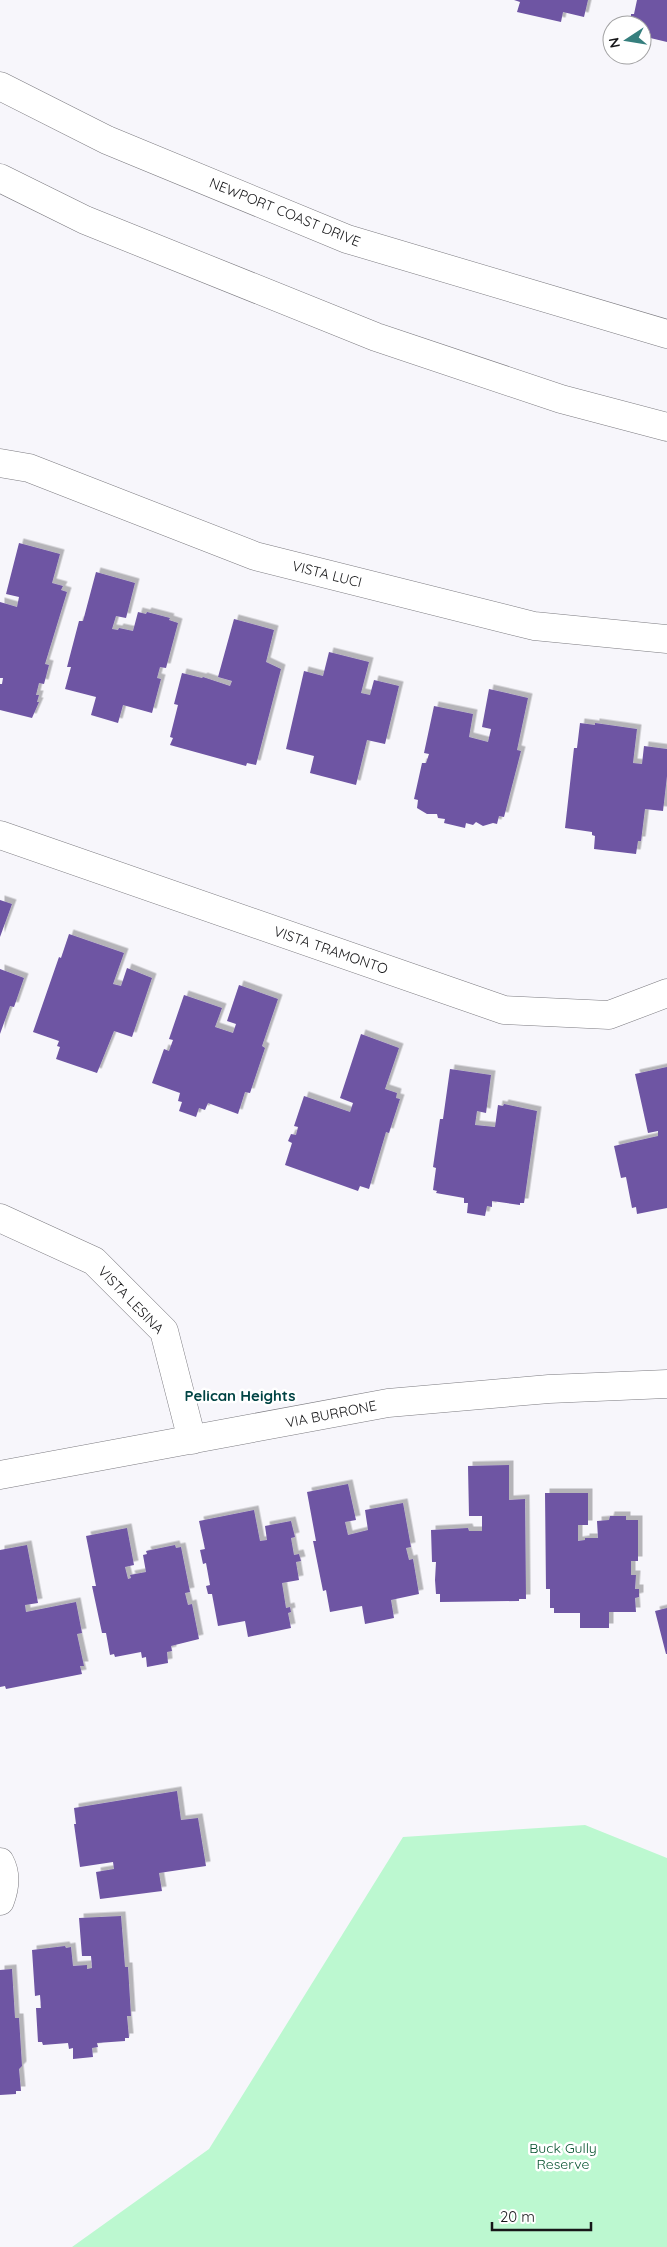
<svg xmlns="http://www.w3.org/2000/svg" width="667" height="2247" font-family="Quicksand,sans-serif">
  <defs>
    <filter id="shadow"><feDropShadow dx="4.5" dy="-4.5" stdDeviation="0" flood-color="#0004"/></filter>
  </defs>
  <rect width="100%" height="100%" fill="#f7f6fb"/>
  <path fill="#bcf8d0" d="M 585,1825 L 667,1858 L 667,2247 L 72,2247 L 209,2149 L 403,1837 Z"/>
  <path fill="#6e54a3" filter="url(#shadow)" d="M 514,0 L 588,0 L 584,17 L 563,12 L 561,22 L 517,12 L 520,2 Z
    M 637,0 L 667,0 L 667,42 L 642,36 L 642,25 L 631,24 L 631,14 L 634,14 Z
    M 19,543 L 60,554 L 52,583 L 63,586 L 61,590 L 67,592 L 45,664 L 49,665 L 44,684 L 39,683 L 36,695 L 39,695 L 37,702 L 39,702 L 32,718 L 0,710 L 0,684 L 2,684 L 3,678 L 0,678 L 0,602 L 17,607 L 19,597 L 6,594 Z
    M 96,572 L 135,583 L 126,618 L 116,616 L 112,629 L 118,630 L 119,628 L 133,631 L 138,612 L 146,614 L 147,612 L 170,618 L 169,620 L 178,623 L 166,668 L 160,667 L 157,678 L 161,679 L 152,713 L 123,705 L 118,723 L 91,715 L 96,697 L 65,689 L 71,667 L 67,667 L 79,621 L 83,621 Z
    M 234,619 L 274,630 L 266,662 L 281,669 L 256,765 L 247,763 L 246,766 L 170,745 L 173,738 L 170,737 L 178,705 L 174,704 L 182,673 L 202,678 L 203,677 L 230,686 L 232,681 L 218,677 Z
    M 329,652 L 369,662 L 361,693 L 370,695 L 374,680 L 399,686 L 385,744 L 367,740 L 356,785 L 310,773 L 314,756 L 286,749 L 304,671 L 323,676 Z
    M 489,689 L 528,698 L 517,750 L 521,751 L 504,817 L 499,816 L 497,824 L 493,823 L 483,826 L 476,822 L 473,825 L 466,823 L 465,828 L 444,823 L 445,819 L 438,818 L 437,814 L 427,814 L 417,808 L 418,800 L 414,799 L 422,763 L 426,763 L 429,754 L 424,753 L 434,706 L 473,714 L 469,737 L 488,742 L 491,729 L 482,727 Z
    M 580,723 L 595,725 L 595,723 L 637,729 L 633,763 L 642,764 L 644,746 L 667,749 L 667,776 L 663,811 L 645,809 L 641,841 L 638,841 L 636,854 L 594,849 L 595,836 L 592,835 L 592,832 L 565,828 L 574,748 L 577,748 Z
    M 0,900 L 12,904 L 0,937 Z
    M 69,934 L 124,953 L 113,984 L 121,986 L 127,968 L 152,978 L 132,1037 L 114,1031 L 97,1073 L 56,1059 L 60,1047 L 57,1046 L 59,1041 L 33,1032 L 59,957 L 61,958 Z
    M 0,969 L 24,978 L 14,1007 L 10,1006 L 0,1034 Z
    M 239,985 L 278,999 L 262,1046 L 265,1048 L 250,1093 L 245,1092 L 238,1114 L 208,1103 L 205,1110 L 199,1108 L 196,1117 L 179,1111 L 182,1102 L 178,1101 L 180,1093 L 152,1083 L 164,1049 L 169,1051 L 173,1040 L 169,1039 L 184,995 L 222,1008 L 215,1027 L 233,1033 L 236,1024 L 227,1021 Z
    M 361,1034 L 399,1048 L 385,1089 L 397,1093 L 396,1098 L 400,1099 L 389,1133 L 386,1132 L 369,1189 L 360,1186 L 358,1191 L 285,1165 L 292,1143 L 288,1141 L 291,1134 L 296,1135 L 298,1127 L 294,1126 L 304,1096 L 350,1112 L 353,1103 L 340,1098 Z
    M 667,1067 L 667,1208 L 637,1214 L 636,1207 L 632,1208 L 626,1177 L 621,1178 L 614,1146 L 658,1136 L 658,1131 L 648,1133 L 635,1074 Z
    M 450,1069 L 491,1075 L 486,1113 L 477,1111 L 475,1125 L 495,1127 L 498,1105 L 503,1106 L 504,1104 L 537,1111 L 524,1203 L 520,1203 L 520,1205 L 492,1201 L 492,1207 L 487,1206 L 485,1216 L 467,1213 L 468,1203 L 464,1203 L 464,1198 L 436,1193 L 437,1191 L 433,1190 L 436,1168 L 433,1167 L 440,1119 L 443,1119 Z
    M 509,1465 L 509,1500 L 525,1499 L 526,1599 L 519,1599 L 519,1601 L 440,1602 L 440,1594 L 436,1594 L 435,1580 L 436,1562 L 432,1562 L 431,1530 L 468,1528 L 469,1531 L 482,1531 L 482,1516 L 469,1516 L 468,1466 Z
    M 348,1484 L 356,1520 L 345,1522 L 348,1535 L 368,1530 L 365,1510 L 403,1503 L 411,1547 L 406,1548 L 409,1560 L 413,1559 L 419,1594 L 391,1600 L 394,1618 L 365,1624 L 362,1606 L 330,1612 L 326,1590 L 323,1591 L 313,1541 L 316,1541 L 307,1492 Z
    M 545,1493 L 588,1493 L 588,1525 L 578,1525 L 578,1541 L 585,1540 L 585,1538 L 598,1538 L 597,1521 L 609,1520 L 610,1516 L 626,1516 L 626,1520 L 638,1520 L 638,1561 L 631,1561 L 631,1575 L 636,1575 L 635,1589 L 639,1589 L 639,1597 L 635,1598 L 636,1612 L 609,1612 L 609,1628 L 580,1628 L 580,1613 L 554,1613 L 554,1608 L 550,1608 L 550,1589 L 546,1589 Z
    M 254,1510 L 260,1541 L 267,1540 L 265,1526 L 291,1521 L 295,1537 L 291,1538 L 294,1555 L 299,1554 L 301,1561 L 296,1562 L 299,1580 L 282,1583 L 286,1608 L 290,1607 L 291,1612 L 288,1613 L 291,1628 L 248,1637 L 245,1621 L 218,1626 L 212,1594 L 208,1594 L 206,1586 L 210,1585 L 206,1563 L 203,1564 L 200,1550 L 205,1549 L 199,1521 Z
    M 127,1528 L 134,1565 L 125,1567 L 128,1579 L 131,1578 L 130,1575 L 146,1572 L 143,1555 L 147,1554 L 146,1551 L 175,1545 L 176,1548 L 181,1547 L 190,1592 L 185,1593 L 188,1605 L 192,1604 L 199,1639 L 171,1646 L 172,1651 L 167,1652 L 168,1663 L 147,1667 L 146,1657 L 142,1658 L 141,1652 L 115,1657 L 114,1654 L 110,1655 L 106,1633 L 102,1633 L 92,1586 L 96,1586 L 86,1536 Z
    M 27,1545 L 38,1603 L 25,1605 L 26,1612 L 76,1602 L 82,1633 L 77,1634 L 84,1666 L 80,1666 L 82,1674 L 6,1689 L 5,1686 L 0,1687 L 0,1550 Z
    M 667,1608 L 667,1654 L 666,1654 L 655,1611 Z
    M 177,1791 L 181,1820 L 198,1818 L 206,1866 L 159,1873 L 162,1891 L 100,1899 L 96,1872 L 114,1869 L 113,1862 L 80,1867 L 74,1824 L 76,1824 L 74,1808 Z
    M 121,1916 L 125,1967 L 128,1967 L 131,2016 L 127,2016 L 129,2038 L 125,2038 L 125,2041 L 97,2043 L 98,2047 L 92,2048 L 93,2057 L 73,2059 L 73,2048 L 69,2049 L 68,2043 L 43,2045 L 42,2042 L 38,2042 L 36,2008 L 41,2008 L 40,1995 L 35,1996 L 32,1950 L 65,1946 L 66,1948 L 71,1947 L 73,1966 L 87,1965 L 87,1969 L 92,1968 L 91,1956 L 82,1956 L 79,1918 Z
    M 12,1969 L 15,2018 L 19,2018 L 22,2066 L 19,2069 L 21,2091 L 16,2091 L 16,2094 L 0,2095 L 0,1970 Z"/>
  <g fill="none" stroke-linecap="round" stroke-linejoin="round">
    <g stroke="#7c7b80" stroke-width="29">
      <path id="minor" d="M 0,463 L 29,468 L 255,556 L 534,626 L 667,639
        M 0,835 L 504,1010 L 609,1015 L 667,993
        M 0,1218 L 94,1261 L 164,1331 L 192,1440
        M 0,1475 L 388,1403 L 549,1389 L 667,1384
        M 0,1862 C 7,1875 5,1888 0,1901"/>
    </g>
    <g stroke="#7c7b80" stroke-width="29">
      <path id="primary" d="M 0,86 L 107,140 L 347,239 L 667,334
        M 0,178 L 85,220 L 376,337 L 561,399 L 667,427"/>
    </g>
    <use href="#minor" stroke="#fff" stroke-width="28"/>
    <use href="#primary" stroke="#fff" stroke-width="28"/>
  </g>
  <g text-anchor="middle" stroke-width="5" stroke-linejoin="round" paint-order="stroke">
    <g font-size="14" fill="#171719" stroke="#fff">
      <text transform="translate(285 212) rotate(22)" y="5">NEWPORT COAST DRIVE</text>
      <text transform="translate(327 574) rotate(14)" y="5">VISTA LUCI</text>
      <text transform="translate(331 950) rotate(19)" y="5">VISTA TRAMONTO</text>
      <text transform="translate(131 1300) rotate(46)" y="5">VISTA LESINA</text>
      <text transform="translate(331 1414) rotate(-11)" y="5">VIA BURRONE</text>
    </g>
    <g font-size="14" fill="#07532f" stroke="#fff">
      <text x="563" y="2153">Buck Gully<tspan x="563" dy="16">Reserve</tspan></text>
    </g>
    <g font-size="15" font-weight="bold" fill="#044" stroke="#fff">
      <text x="240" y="1401">Pelican Heights</text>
    </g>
  </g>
  <g transform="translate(627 40) rotate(258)"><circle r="24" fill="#ffffff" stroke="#a2a2a3"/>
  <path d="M0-4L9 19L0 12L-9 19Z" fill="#367f7e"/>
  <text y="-8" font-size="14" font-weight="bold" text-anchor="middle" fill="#171719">N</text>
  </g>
  <path d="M492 2222v8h99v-8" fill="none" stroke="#171719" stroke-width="2.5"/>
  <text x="500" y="2222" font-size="15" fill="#171719" stroke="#ffffff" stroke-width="4" paint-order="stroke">20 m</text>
</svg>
